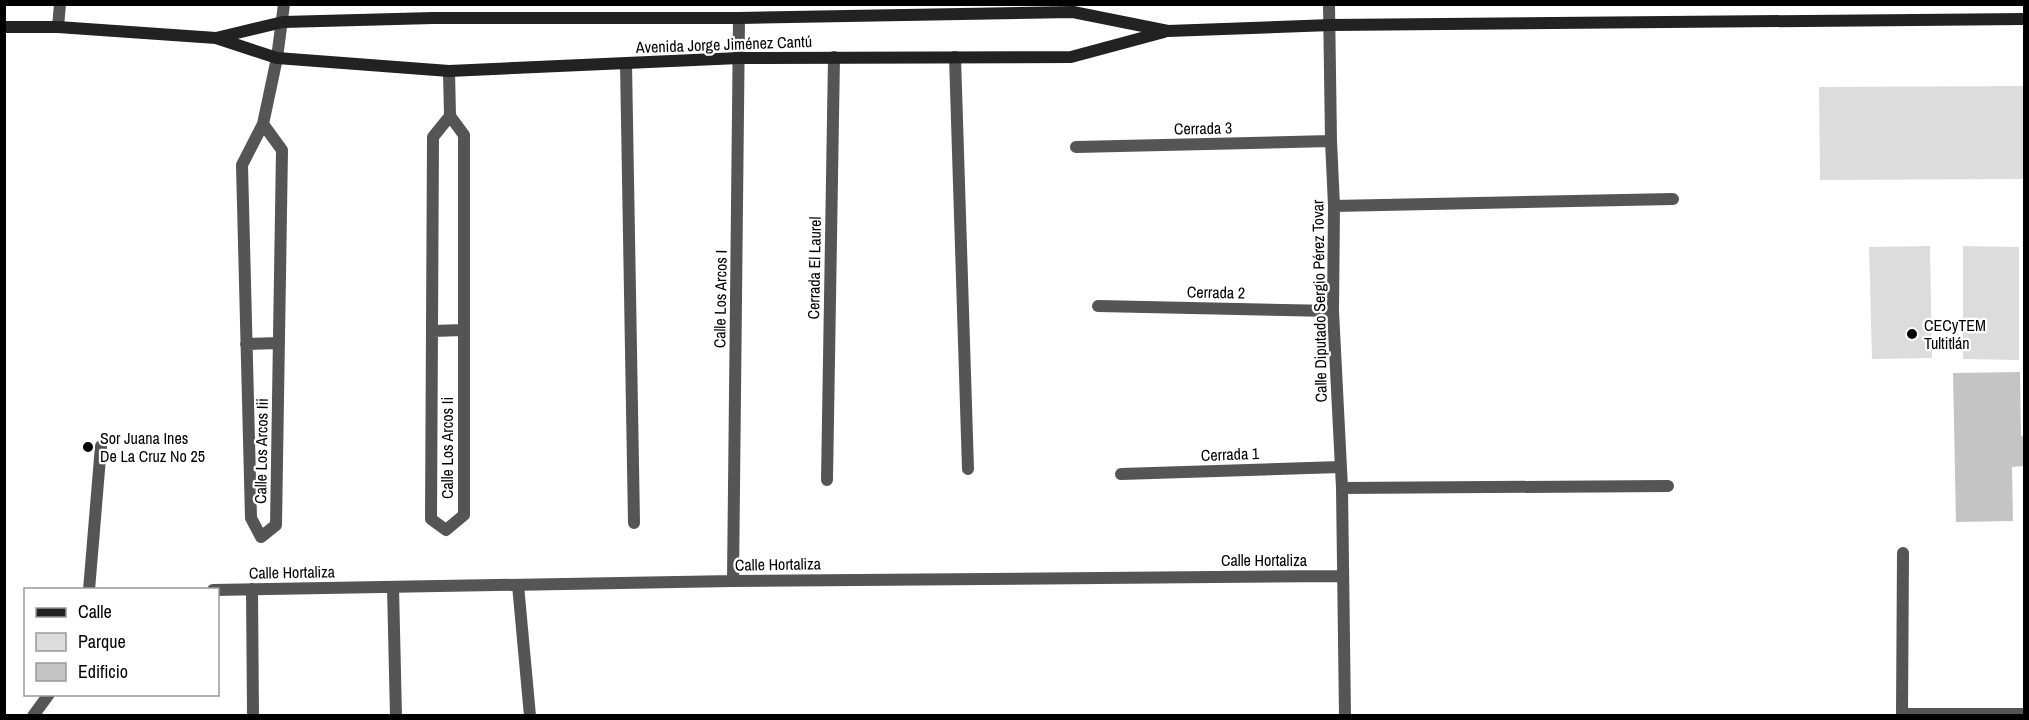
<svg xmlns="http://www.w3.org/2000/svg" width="2029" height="720" font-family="'Archivo Narrow',sans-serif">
  <rect width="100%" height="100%" fill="#fff"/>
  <path fill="#dcdcdc" d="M 2024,86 L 2024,179 L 1820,180 L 1819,87 Z
    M 1930,246 L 1932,358 L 1872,359 L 1869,247 Z
    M 1963,246 L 2019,247 L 2019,360 L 1963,359 Z"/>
  <path fill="#c4c4c4" d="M 2020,372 L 2021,436 L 2024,436 L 2024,466 L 2012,467 L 2013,521 L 1956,522 L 1953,373 Z"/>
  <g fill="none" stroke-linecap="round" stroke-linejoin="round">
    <path stroke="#555" stroke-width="12" d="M 1903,553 L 1902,714 L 2024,714"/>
    <path stroke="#555" stroke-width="12" d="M 1329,4 L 1331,141 L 1334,206 L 1333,311 L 1342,488 L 1345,716
      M 58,27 L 60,4
      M 955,57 L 968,469
      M 626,63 L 634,523
      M 449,71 L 450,116 L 464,135 L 464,515 L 446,530 L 431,519 L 433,137 L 450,116
      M 263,124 L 282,150 L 276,525 L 261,537 L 251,518 L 242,165 L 263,124 L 277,58 L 284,4
      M 1076,147 L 1331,141
      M 1334,206 L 1673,199
      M 1098,306 L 1333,311
      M 432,331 L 464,330
      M 246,344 L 279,343
      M 1121,474 L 1340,467
      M 827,480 L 834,57
      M 1342,488 L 1668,486
      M 733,581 L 739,18
      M 518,585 L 530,716
      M 393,587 L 396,716
      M 252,589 L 253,716
      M 89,590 L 101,446
      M 213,590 L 733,581 L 1342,576
      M 33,716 L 49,694"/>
    <path stroke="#222" stroke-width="12" d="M 4,27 L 58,27 L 216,38 L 277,58 L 449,71 L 739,58 L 1071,57 L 1164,32
      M 216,38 L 283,22 L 433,18 L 739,18 L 1073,12 L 1168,31 L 1331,25 L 2024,19"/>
  </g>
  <g fill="#000" stroke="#fff" stroke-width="2">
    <circle cx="1912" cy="334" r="6"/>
    <circle cx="88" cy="447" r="6"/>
  </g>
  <g text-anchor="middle" stroke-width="4.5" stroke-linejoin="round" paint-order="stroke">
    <g font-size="16" fill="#000" stroke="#fff">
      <text transform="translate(724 44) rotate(-2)" y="6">Avenida Jorge Jiménez Cantú</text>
      <text transform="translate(1203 128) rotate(-1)" y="6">Cerrada 3</text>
      <text transform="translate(814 268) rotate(-89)" y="6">Cerrada El Laurel</text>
      <text transform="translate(1216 292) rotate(1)" y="6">Cerrada 2</text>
      <text transform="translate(720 299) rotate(-89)" y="6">Calle Los Arcos I</text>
      <text transform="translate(1319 301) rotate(-91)" y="6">Calle Diputado Sergio Pérez Tovar</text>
      <text transform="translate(447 448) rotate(-90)" y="6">Calle Los Arcos Ii</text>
      <text transform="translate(261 451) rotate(-89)" y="6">Calle Los Arcos Iii</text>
      <text transform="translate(1230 454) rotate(-2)" y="6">Cerrada 1</text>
      <text x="1264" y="566">Calle Hortaliza</text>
      <text transform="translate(778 564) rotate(-1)" y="6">Calle Hortaliza</text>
      <text transform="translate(292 572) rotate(-1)" y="6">Calle Hortaliza</text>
    </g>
    <g font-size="16" fill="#000" stroke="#fff" text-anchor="start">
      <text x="1924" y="331">CECyTEM<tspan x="1924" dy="18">Tultitlán</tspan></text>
      <text x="100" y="444">Sor Juana Ines<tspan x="100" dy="18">De La Cruz No 25</tspan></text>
    </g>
  </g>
  <rect width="2029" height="720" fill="none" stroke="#000000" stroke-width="12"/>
  <rect x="24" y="588" width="195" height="108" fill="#ffffff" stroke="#999999" stroke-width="1.5"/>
  <rect x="36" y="608" width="30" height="9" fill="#222222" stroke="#999999" stroke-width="1.5"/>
  <text x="78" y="618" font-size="18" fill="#000000">Calle</text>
  <rect x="36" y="633" width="30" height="18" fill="#dcdcdc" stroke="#999999" stroke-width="1.5"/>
  <text x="78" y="648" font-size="18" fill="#000000">Parque</text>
  <rect x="36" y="663" width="30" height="18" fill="#c4c4c4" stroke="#999999" stroke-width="1.5"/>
  <text x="78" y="678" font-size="18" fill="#000000">Edificio</text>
</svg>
